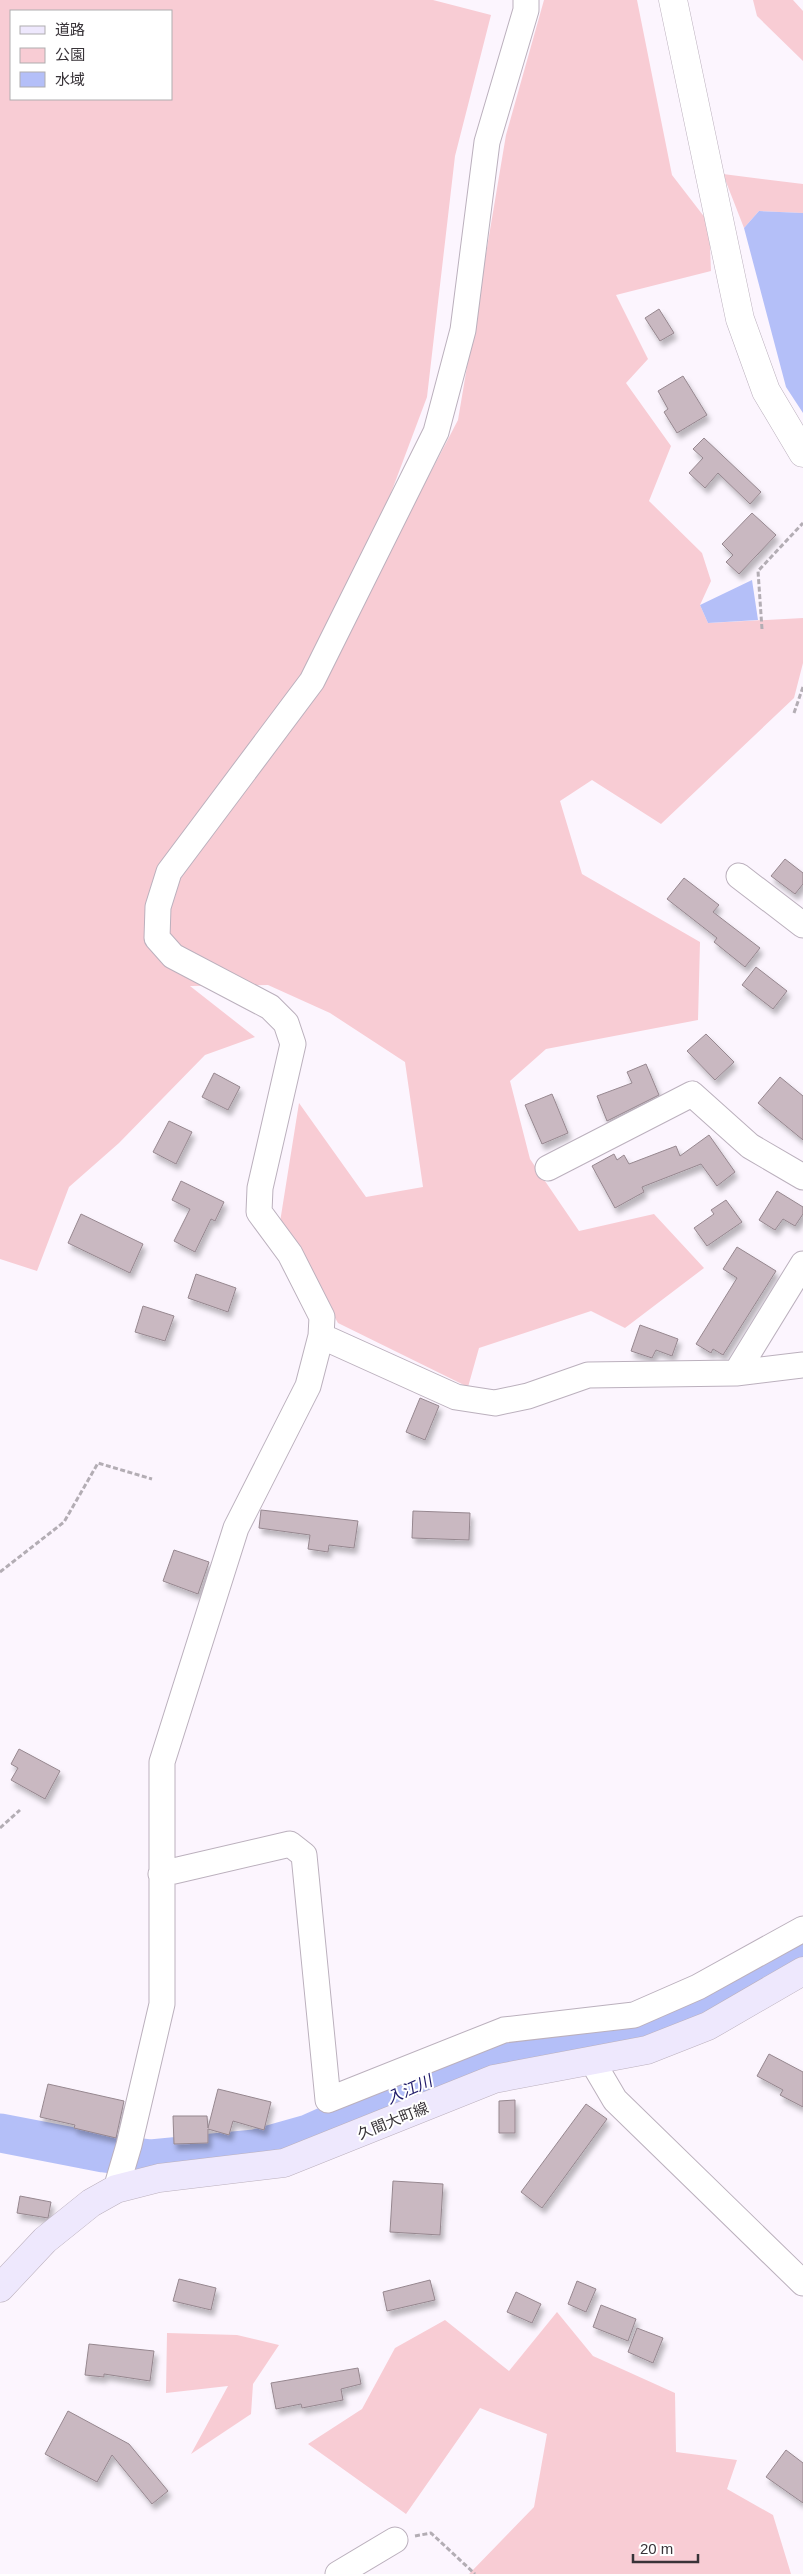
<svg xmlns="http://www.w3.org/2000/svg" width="803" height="2574" font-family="Helvetica,'Noto Sans JP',sans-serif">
  <defs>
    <filter id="shadow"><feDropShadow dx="3" dy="5.5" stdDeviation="2.5" flood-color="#0004"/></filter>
  </defs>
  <rect width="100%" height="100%" fill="#fcf5fe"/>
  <path fill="#f8ccd4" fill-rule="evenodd" d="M 0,0 L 433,0 L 491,15 L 455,156 L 427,397 L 379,525 L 397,537 L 458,420 L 506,135 L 544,0 L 637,0 L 672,175 L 709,223 L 711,271 L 616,295 L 648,359 L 626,383 L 671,446 L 649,501 L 702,553 L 711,581 L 700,605 L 708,623 L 803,618 L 803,663 L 794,698 L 661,824 L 592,780 L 560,801 L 582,874 L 700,942 L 698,1020 L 546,1049 L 510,1081 L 530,1159 L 579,1231 L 654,1214 L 704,1268 L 625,1328 L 591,1311 L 479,1348 L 468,1387 L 338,1323 L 280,1222 L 299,1103 L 366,1197 L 423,1187 L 405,1062 L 330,1013 L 268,985 L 190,986 L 255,1037 L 205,1055 L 119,1143 L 69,1187 L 37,1271 L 0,1259 ZM 11,11 L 171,11 L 171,99 L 11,99 Z
    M 753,0 L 793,0 L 803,11 L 803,61 L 757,16 Z
    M 723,174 L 803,184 L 803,213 L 759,211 L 744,228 Z
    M 557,2312 L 593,2356 L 675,2393 L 676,2452 L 737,2460 L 727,2489 L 773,2515 L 791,2574 L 469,2574 L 534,2507 L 547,2434 L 480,2408 L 406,2514 L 308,2444 L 362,2409 L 395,2348 L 445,2320 L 509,2371 Z
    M 167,2333 L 237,2335 L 279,2345 L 253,2384 L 251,2414 L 191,2454 L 228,2386 L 166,2393 Z"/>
  <path fill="#b4bff8" d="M 759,211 L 803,213 L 803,413 L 786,387 L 744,228 Z
    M 752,580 L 758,620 L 708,623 L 700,605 Z"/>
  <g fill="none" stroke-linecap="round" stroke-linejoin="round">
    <path stroke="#b4bff8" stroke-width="39" d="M 0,2133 L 104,2153 L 151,2159 L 255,2149 L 308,2134 L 463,2065 L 538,2046 L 641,2031 L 702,2010 L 803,1948"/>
  </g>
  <path fill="#c9b8c1" stroke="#96878f" filter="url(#shadow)" d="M 659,309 L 674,333 L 660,341 L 645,318 Z
    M 683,376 L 707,415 L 677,433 L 664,412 L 668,409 L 658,391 Z
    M 704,438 L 761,492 L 750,504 L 718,473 L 705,488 L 689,473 L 703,458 L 693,449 Z
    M 752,513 L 776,535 L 739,574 L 726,562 L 733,555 L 722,544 Z
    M 785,859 L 803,873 L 803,884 L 795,894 L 771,876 Z
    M 684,878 L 719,905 L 713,912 L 760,948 L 745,967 L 714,942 L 717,938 L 667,899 Z
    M 756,967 L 787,991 L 773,1009 L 742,985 Z
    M 706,1034 L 734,1062 L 715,1080 L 687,1051 Z
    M 646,1064 L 659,1095 L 607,1121 L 597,1096 L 632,1083 L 627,1072 Z
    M 214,1073 L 240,1087 L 228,1110 L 202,1097 Z
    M 780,1077 L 803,1096 L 803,1140 L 758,1103 Z
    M 552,1094 L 568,1133 L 542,1144 L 525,1105 Z
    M 169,1121 L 192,1132 L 176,1164 L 153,1152 Z
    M 709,1135 L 735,1172 L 717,1186 L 701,1164 L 642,1187 L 644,1192 L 615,1208 L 592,1166 L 614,1154 L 617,1160 L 624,1155 L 629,1164 L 676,1146 L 680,1156 Z
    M 181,1181 L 224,1202 L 215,1221 L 211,1219 L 195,1252 L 174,1241 L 190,1209 L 172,1200 Z
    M 777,1191 L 803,1207 L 803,1214 L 795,1226 L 783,1219 L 775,1230 L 759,1220 Z
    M 726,1200 L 742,1222 L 707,1246 L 694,1228 L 714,1214 L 711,1210 Z
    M 81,1214 L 143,1244 L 130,1273 L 68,1243 Z
    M 737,1247 L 776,1271 L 723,1355 L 713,1349 L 711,1353 L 696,1344 L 737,1278 L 723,1269 Z
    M 196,1274 L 236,1288 L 228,1312 L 188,1298 Z
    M 143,1306 L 174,1316 L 165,1341 L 135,1332 Z
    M 640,1325 L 678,1339 L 672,1356 L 656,1350 L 652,1358 L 631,1351 Z
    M 420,1398 L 439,1406 L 425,1440 L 406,1432 Z
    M 261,1510 L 358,1521 L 354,1548 L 329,1545 L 328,1552 L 308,1549 L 310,1535 L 259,1528 Z
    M 413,1511 L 470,1513 L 469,1540 L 412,1538 Z
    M 174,1550 L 209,1562 L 198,1594 L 163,1581 Z
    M 19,1749 L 60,1771 L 45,1799 L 11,1780 L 18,1768 L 11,1764 Z
    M 769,2054 L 803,2072 L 803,2107 L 780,2095 L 783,2090 L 757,2076 Z
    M 48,2084 L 124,2101 L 116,2138 L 74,2128 L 75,2125 L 40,2117 Z
    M 218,2089 L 271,2102 L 264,2130 L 233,2121 L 229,2135 L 208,2129 L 208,2143 L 174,2144 L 173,2116 L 207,2116 L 208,2128 Z
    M 515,2100 L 515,2133 L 499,2133 L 499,2101 Z
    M 586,2104 L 607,2119 L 542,2208 L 521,2192 Z
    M 393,2181 L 443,2184 L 440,2235 L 390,2232 Z
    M 20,2196 L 51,2202 L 48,2218 L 17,2213 Z
    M 179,2279 L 216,2288 L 211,2310 L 173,2301 Z
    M 430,2280 L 435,2300 L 387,2311 L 383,2292 Z
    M 577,2281 L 596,2289 L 586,2312 L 568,2304 Z
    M 516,2292 L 541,2304 L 532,2323 L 507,2312 Z
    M 601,2305 L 636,2319 L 628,2341 L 593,2327 Z
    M 637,2328 L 663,2338 L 653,2363 L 628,2352 Z
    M 89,2344 L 154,2351 L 150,2381 L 104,2374 L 104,2377 L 85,2375 Z
    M 358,2368 L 361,2384 L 341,2389 L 343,2400 L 302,2408 L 301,2404 L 276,2409 L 271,2383 Z
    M 68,2411 L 129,2444 L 168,2491 L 152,2504 L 112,2455 L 97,2482 L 45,2454 Z
    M 786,2450 L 803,2463 L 803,2503 L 766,2477 Z"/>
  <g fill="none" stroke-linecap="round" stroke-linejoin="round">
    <g stroke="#bbb0bd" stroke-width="27">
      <path id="minor" d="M 739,876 L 803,925
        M 548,1168 L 692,1094 L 750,1146 L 803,1177
        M 321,1336 L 456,1397 L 495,1403 L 528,1396 L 588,1375 L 736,1373 L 803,1365
        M 736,1373 L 803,1264
        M 161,1874 L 290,1844 L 304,1855 L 328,2100 L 504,2030 L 634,2015 L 698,1987 L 803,1929
        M 592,2061 L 615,2100 L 803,2283
        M 116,2189 L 129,2145 L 162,2004 L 162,1762 L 236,1528 L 308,1386 L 321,1336 L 322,1317 L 290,1254 L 259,1212 L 260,1188 L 293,1044 L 286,1023 L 270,1007 L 173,956 L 157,938 L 158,907 L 169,872 L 312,681 L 436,432 L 463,330 L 487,142 L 526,10 L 526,0
        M 338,2574 L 395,2540"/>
    </g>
    <g stroke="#bbb0bd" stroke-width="29">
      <path id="tertiary" d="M 673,0 L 740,319 L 766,391 L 803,453"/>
    </g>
    <g stroke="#bbb0bd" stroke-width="29">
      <path id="secondary" d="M 0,2288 L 45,2240 L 91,2203 L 116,2189 L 159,2178 L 284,2163 L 494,2079 L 647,2050 L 708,2026 L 803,1971"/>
    </g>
    <path stroke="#b3adb4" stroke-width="3" stroke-dasharray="5 2.5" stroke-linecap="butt" d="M 762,629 L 758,571 L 803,523
      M 794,713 L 803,687
      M 0,1572 L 64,1522 L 98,1463 L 152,1479
      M 0,1828 L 20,1810
      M 415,2536 L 431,2533 L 475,2574"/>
    <use href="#minor" stroke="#fff" stroke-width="25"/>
    <use href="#tertiary" stroke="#fff" stroke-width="28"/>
    <use href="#secondary" stroke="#eee8fd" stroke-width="28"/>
  </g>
  <g text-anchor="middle" stroke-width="4" stroke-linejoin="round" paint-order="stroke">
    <g font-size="15" fill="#383338" stroke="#fff">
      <text transform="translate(393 2121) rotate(-22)" y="5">久間大町線</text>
    </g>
    <g font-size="16" font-style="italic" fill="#1e1968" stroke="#fff">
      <text transform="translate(409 2089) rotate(-24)" y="6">入江川</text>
    </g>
  </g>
  <rect x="10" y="10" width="162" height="90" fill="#ffffff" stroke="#afadaf"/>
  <rect x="20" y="26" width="25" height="8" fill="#eee8fd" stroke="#afadaf"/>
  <text x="55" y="35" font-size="15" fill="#383338">道路</text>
  <rect x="20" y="48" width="25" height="15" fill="#f8ccd4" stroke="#afadaf"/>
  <text x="55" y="60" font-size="15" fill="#383338">公園</text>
  <rect x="20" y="72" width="25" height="15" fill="#b4bff8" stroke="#afadaf"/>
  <text x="55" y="85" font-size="15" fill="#383338">水域</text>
  <path d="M633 2554v8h65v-8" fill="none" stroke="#383338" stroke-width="2.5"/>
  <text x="640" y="2554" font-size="15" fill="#383338" stroke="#ffffff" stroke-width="4" paint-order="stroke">20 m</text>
</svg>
